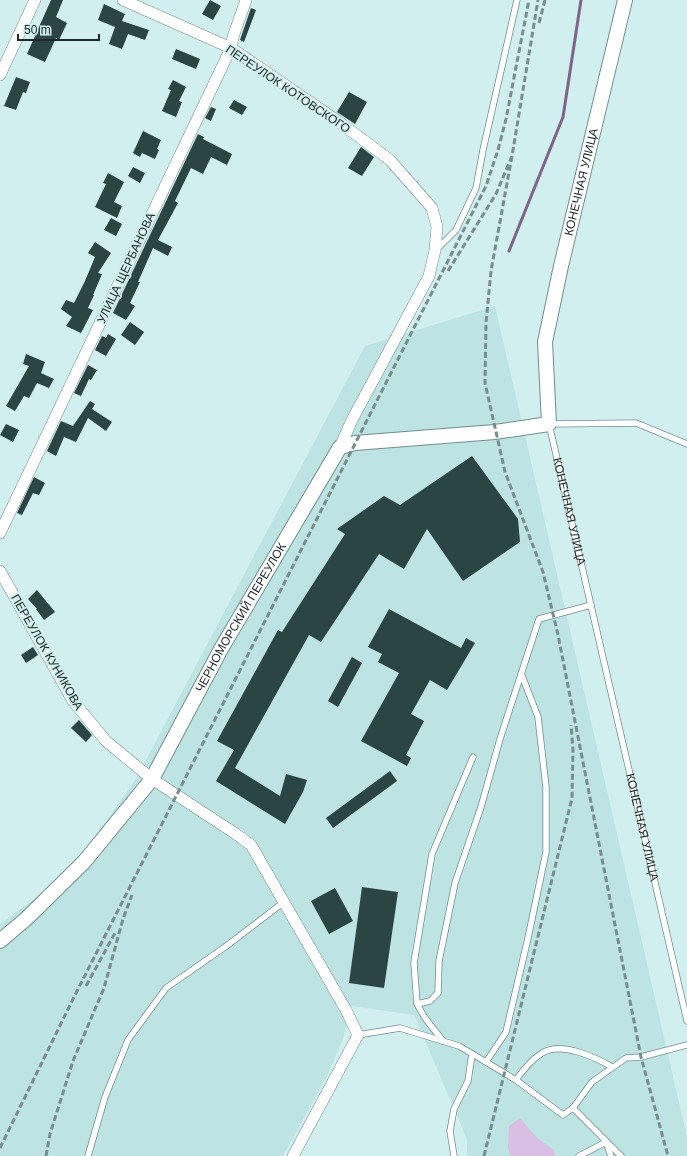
<svg xmlns="http://www.w3.org/2000/svg" width="687" height="1156" font-family="Arial,sans-serif">
  <rect width="100%" height="100%" fill="#d1efee"/>
  <path fill="#bde3e3" d="M 495,306 L 687,1137 L 687,1156 L 467,1156 L 467,1139 L 414,1015 L 351,1006 L 343,1039 L 327,1076 L 283,1156 L 0,1156 L 0,924 L 69,874 L 137,777 L 365,346 Z"/>
  <path fill="#dabfe4" d="M 520,1118 L 537,1138 L 554,1150 L 555,1156 L 510,1156 L 508,1147 L 509,1126 Z"/>
  <g fill="none" stroke-linecap="round" stroke-linejoin="round">
    <path stroke="#7d648a" stroke-width="3" d="M 509,251 L 563,117 L 581,0"/>
  </g>
  <path fill="#2b4444" d="M 51,0 L 63,0 L 56,17 L 67,23 L 59,40 L 56,38 L 45,62 L 27,54 Z
    M 210,0 L 221,6 L 213,20 L 202,14 Z
    M 104,4 L 125,14 L 122,21 L 149,30 L 145,40 L 128,34 L 122,49 L 109,44 L 115,27 L 98,20 Z
    M 251,8 L 256,10 L 244,42 L 240,40 Z
    M 176,49 L 200,59 L 196,69 L 172,59 Z
    M 16,77 L 30,82 L 26,93 L 23,92 L 16,110 L 4,106 Z
    M 173,80 L 186,87 L 179,101 L 182,102 L 176,117 L 162,111 L 171,90 L 168,89 Z
    M 349,92 L 367,102 L 355,124 L 337,112 Z
    M 234,100 L 247,107 L 242,115 L 229,108 Z
    M 211,107 L 216,109 L 211,121 L 205,118 Z
    M 143,131 L 161,140 L 157,149 L 159,150 L 155,159 L 142,153 L 140,157 L 133,153 Z
    M 198,134 L 204,137 L 203,139 L 232,154 L 227,165 L 211,157 L 203,174 L 191,168 L 175,201 L 178,203 L 158,240 L 172,247 L 168,256 L 153,248 L 138,282 L 140,282 L 130,303 L 135,306 L 126,320 L 113,313 Z
    M 361,147 L 374,157 L 362,176 L 348,168 Z
    M 133,167 L 145,173 L 140,183 L 128,176 Z
    M 108,173 L 124,182 L 114,202 L 122,206 L 117,218 L 95,207 L 106,184 L 103,183 Z
    M 111,218 L 122,224 L 116,236 L 104,230 Z
    M 95,242 L 111,253 L 98,273 L 102,274 L 93,295 L 94,295 L 88,308 L 93,310 L 81,333 L 66,326 L 72,317 L 61,309 L 66,300 L 74,303 L 85,281 L 95,257 L 88,253 Z
    M 130,322 L 144,332 L 135,345 L 121,335 Z
    M 108,334 L 116,339 L 106,356 L 95,350 L 102,336 L 106,338 Z
    M 26,354 L 45,362 L 41,373 L 54,379 L 49,388 L 37,383 L 29,398 L 24,396 L 15,411 L 6,406 L 29,366 L 23,364 Z
    M 88,365 L 97,370 L 91,380 L 89,379 L 81,396 L 74,393 Z
    M 90,401 L 95,404 L 92,409 L 112,422 L 106,431 L 88,418 L 76,442 L 64,437 L 56,456 L 47,451 L 61,421 L 73,426 Z
    M 6,424 L 19,430 L 13,442 L 0,435 Z
    M 472,456 L 518,519 L 520,542 L 463,581 L 427,529 L 404,569 L 379,554 L 321,642 L 309,635 L 235,768 L 280,796 L 286,774 L 307,780 L 303,792 L 285,824 L 216,781 L 234,750 L 217,741 L 278,630 L 282,632 L 345,534 L 337,529 L 384,496 L 400,505 Z
    M 34,477 L 45,483 L 39,495 L 33,493 L 22,515 L 17,513 Z
    M 37,590 L 55,612 L 44,620 L 36,609 L 37,609 L 28,599 Z
    M 389,609 L 461,648 L 466,638 L 475,643 L 447,690 L 430,680 L 411,714 L 424,721 L 406,755 L 411,758 L 407,766 L 361,741 L 399,673 L 378,662 L 382,654 L 368,647 Z
    M 33,647 L 38,655 L 26,663 L 21,655 Z
    M 352,657 L 362,663 L 338,707 L 328,701 Z
    M 79,720 L 92,735 L 86,742 L 71,728 Z
    M 390,771 L 397,781 L 333,828 L 326,818 Z
    M 362,887 L 398,892 L 384,988 L 349,983 Z
    M 335,888 L 353,921 L 329,934 L 311,901 Z"/>
  <g fill="none" stroke-linecap="round" stroke-linejoin="round">
    <g stroke="#738e8e" stroke-width="7">
      <g id="service">
        <path d="M 437,249 L 456,230 L 476,188 L 483,150 L 517,0"/>
        <path id="s1" d="M 687,444 L 636,423 L 549,424 L 687,1021"/>
        <path d="M 417,1004 L 430,1001 L 438,993 L 439,961 L 455,883 L 481,807 L 500,739 L 539,619 L 591,605"/>
        <path d="M 358,1035 L 400,1028 L 459,1046 L 516,1080 L 563,1115 L 573,1108 L 592,1082 L 626,1058 L 641,1057 L 687,1045"/>
        <path d="M 443,1041 L 425,1018 L 417,1004 L 414,963 L 432,854 L 473,757"/>
        <path d="M 486,1062 L 506,1032 L 528,938 L 546,852 L 546,787 L 538,717 L 521,673"/>
        <path d="M 516,1080 C 523,1070 531,1060 542,1053 C 561,1041 595,1057 612,1067"/>
        <path d="M 573,1108 L 621,1156"/>
        <path d="M 88,1156 L 105,1097 L 128,1040 L 166,988 L 225,947 L 284,902"/>
        <path d="M 454,1156 L 450,1131 L 454,1109 L 468,1081 L 472,1054"/>
        <path d="M 579,1156 L 606,1142 L 611,1156"/>
      </g>
    </g>
    <g stroke="#738e8e" stroke-width="12">
      <path id="minor" d="M 123,0 L 231,48 L 339,122 L 390,160 L 432,208 L 437,227 L 435,250 L 429,276 L 352,420 L 340,447
        M 0,75 L 35,0
        M 0,533 L 231,48 L 233,37 L 246,0
        M 0,571 L 73,701 L 106,741 L 152,779 L 236,834 L 251,845 L 346,1010 L 358,1035 L 293,1156"/>
    </g>
    <g stroke="#738e8e" stroke-width="16">
      <g id="tertiary">
        <path id="s2" d="M 0,941 L 26,919 L 84,862 L 152,779 L 221,649 L 340,447 L 355,443 L 495,432 L 549,424 L 545,342 L 561,266 L 625,0"/>
      </g>
    </g>
    <use href="#service" stroke="#fff" stroke-width="5.5"/>
    <use href="#minor" stroke="#fff" stroke-width="11"/>
    <use href="#tertiary" stroke="#fff" stroke-width="14"/>
    <path stroke="#788d8d" stroke-width="3" stroke-dasharray="6 3" stroke-linecap="butt" d="M 539,23 L 545,0
      M 512,156 L 491,271 L 486,323 L 485,383 L 505,472 L 543,572 L 558,635 L 641,1057 L 668,1156
      M 448,271 L 496,194 L 512,156 L 538,0
      M 86,986 L 115,933
      M 0,1148 L 75,995 L 486,186 L 498,150 L 506,119 L 529,0
      M 46,1156 L 50,1134 L 73,1061 L 104,988 L 123,919 L 132,895
      M 484,1156 L 572,798 L 573,750 L 571,725"/>
  </g>
  <g text-anchor="middle" stroke-width="4" stroke-linejoin="round" paint-order="stroke">
    <g font-size="12" fill="#1d2828" stroke="#d1efee">
      <text transform="translate(288 89) rotate(34)" y="4">ПЕРЕУЛОК КОТОВСКОГО</text>
      <text dy="4" stroke="none"><textPath href="#s2" startOffset="1061">КОНЕЧНАЯ УЛИЦА</textPath></text>
      <text transform="translate(126 268) rotate(-65)" y="4">УЛИЦА ЩЕРБАНОВА</text>
      <text dy="4" stroke="none"><textPath href="#s1" startOffset="232">КОНЕЧНАЯ УЛИЦА</textPath></text>
      <text dy="4" stroke="none"><textPath href="#s2" startOffset="407">ЧЕРНОМОРСКИЙ ПЕРЕУЛОК</textPath></text>
      <text transform="translate(47 652) rotate(60)" y="4">ПЕРЕУЛОК КУНИКОВА</text>
      <text dy="4" stroke="none"><textPath href="#s1" startOffset="556">КОНЕЧНАЯ УЛИЦА</textPath></text>
    </g>
  </g>
  <path d="M18 34v6h81v-6" fill="none" stroke="#1d2828" stroke-width="2"/>
  <text x="24" y="34" font-size="12" fill="#1d2828" stroke="#d1efee" stroke-width="3" paint-order="stroke">50 m</text>
</svg>
